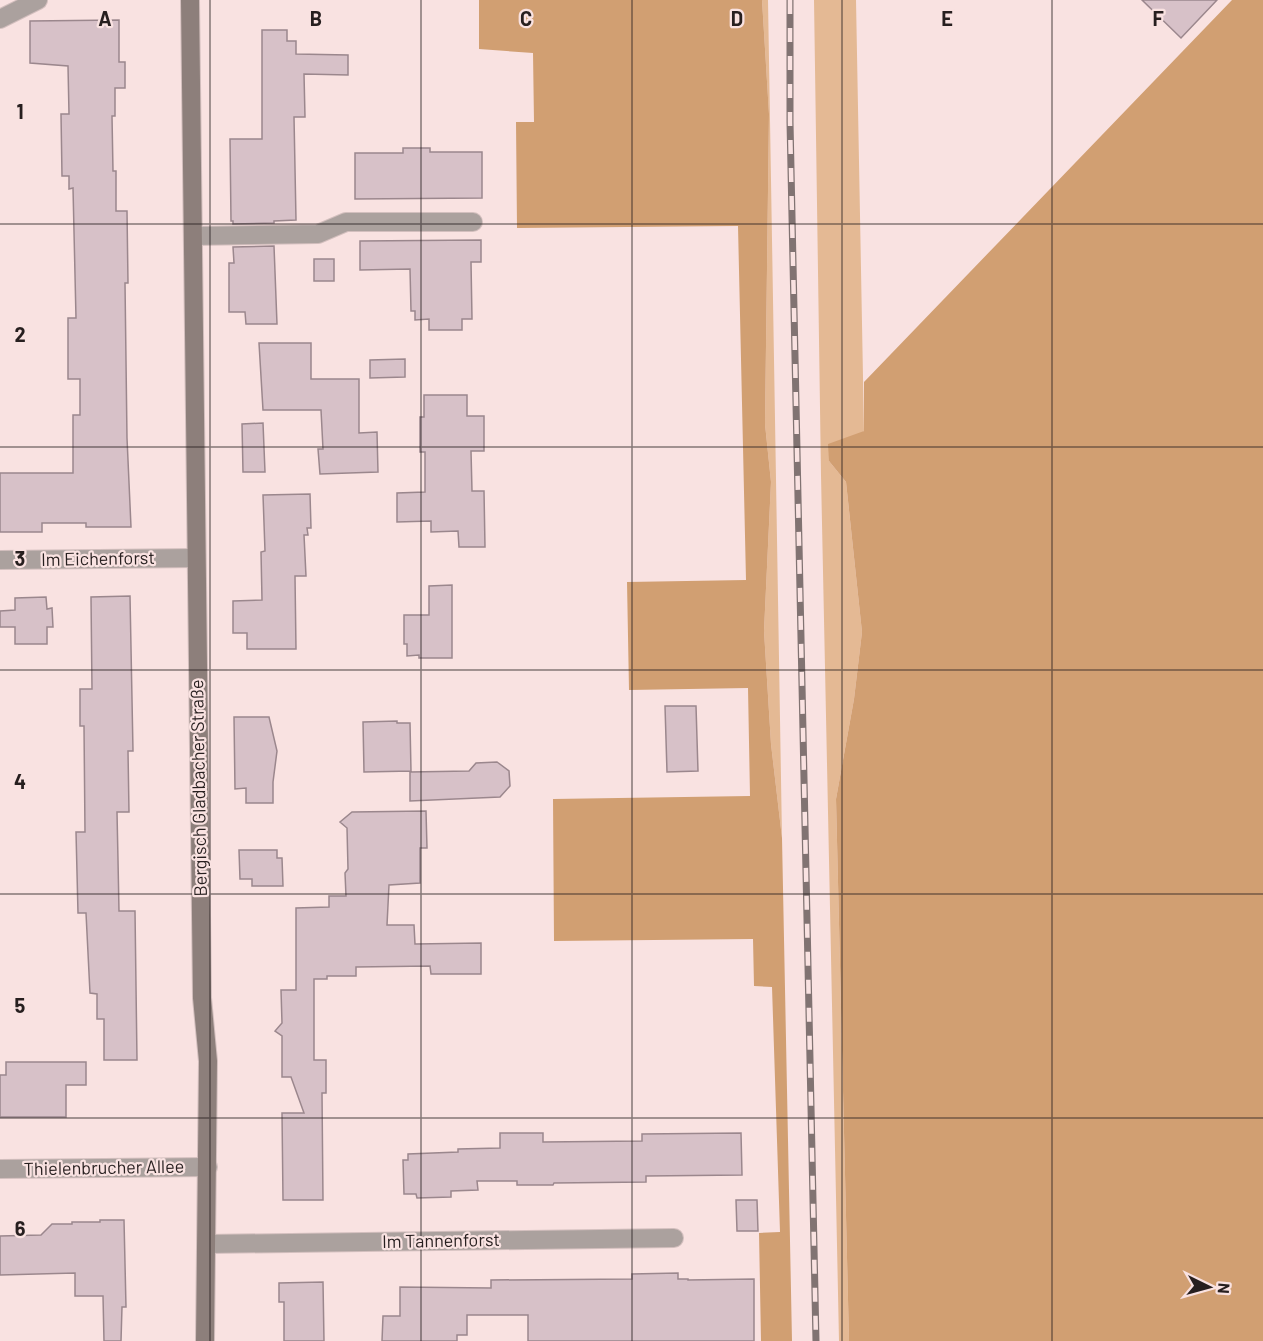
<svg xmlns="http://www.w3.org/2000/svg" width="1263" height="1341" font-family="Barlow,sans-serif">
  <rect width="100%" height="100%" fill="#f9e2e1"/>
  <path fill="#e4b994" d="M 762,0 L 768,0 L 782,838 L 771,744 L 764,631 L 771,482 L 765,424 L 769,114 Z
    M 814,0 L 856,0 L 864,431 L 829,461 L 846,482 L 862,632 L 854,699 L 836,799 L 849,1341 L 839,1341 L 821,475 Z"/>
  <path fill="#d19f72" d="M 479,0 L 762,0 L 769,114 L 765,424 L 771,482 L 764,631 L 771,744 L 782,838 L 792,1341 L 761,1341 L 759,1233 L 780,1232 L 772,987 L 754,986 L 753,939 L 554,941 L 553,799 L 750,796 L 748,688 L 629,690 L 627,582 L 746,580 L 738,226 L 517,228 L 516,122 L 534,122 L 533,53 L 479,49 Z
    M 1232,0 L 1263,0 L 1263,1341 L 849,1341 L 836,799 L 854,699 L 862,632 L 846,482 L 829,461 L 828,444 L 864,431 L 864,382 Z"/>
  <path fill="#d7c1c8" stroke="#9b878d" stroke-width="1.5" d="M 1142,0 L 1217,0 L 1181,38 Z
    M 119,20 L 119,62 L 125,62 L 125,88 L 115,88 L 115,116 L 112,116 L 113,171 L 116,171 L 116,211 L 127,211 L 128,283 L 125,283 L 127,438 L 131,527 L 86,527 L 86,523 L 42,523 L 42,532 L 0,532 L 0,473 L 73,473 L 73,415 L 80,415 L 80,379 L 68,379 L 68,318 L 76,318 L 73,188 L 69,189 L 69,176 L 62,176 L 61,114 L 69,114 L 68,66 L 30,63 L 30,21 Z
    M 262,30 L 287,30 L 287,41 L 296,41 L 296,54 L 348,55 L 348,75 L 304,74 L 305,117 L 294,117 L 296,220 L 274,221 L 274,223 L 233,224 L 233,221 L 231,221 L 230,139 L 262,139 Z
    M 403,148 L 430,148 L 430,152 L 482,152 L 482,198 L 355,199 L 355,153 L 403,153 Z
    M 481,240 L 481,262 L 471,262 L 472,319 L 462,319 L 462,330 L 429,330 L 429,319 L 415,320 L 415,311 L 411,311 L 410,269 L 360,270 L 360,241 Z
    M 274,246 L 277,324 L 246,324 L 245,312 L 229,312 L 229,263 L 234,263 L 233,247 Z
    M 314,259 L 334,259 L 334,281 L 314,281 Z
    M 259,343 L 311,343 L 311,379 L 359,379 L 359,433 L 377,432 L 378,472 L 320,474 L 318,449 L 323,449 L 321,410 L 263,410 Z
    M 405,359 L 405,377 L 370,378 L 370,360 Z
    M 424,395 L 467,395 L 467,416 L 484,416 L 484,451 L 471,451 L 472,491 L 484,491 L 485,547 L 459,547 L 458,531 L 431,532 L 431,521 L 397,522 L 397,493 L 425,492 L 425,452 L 420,452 L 420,417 L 424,417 Z
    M 263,423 L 265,472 L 243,472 L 242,424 Z
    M 310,494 L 311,528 L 307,528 L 308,535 L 304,535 L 306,576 L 295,576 L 296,649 L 247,649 L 247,633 L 233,633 L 233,601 L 262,600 L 261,552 L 265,551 L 263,495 Z
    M 452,585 L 452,658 L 419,658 L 419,655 L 407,656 L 407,644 L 404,644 L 404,615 L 429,615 L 429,586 Z
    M 130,596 L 133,751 L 128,751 L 129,812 L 117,812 L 118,860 L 119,911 L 135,911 L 137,1060 L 104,1060 L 104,1019 L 97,1019 L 97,994 L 90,993 L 86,913 L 78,913 L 76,832 L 85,832 L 84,726 L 80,726 L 80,689 L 92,689 L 91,597 Z
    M 46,597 L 47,609 L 52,608 L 53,627 L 47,627 L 47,644 L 15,644 L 15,627 L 0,627 L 0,611 L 15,610 L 15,598 Z
    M 665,706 L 696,706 L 698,771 L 667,772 Z
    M 234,717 L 269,717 L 277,751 L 273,782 L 273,803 L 246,803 L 246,788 L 235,789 Z
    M 397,721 L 397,723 L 410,723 L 411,771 L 364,772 L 363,722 Z
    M 497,762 L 509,771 L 510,786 L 500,797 L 410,801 L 410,772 L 469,771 L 476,763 Z
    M 426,811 L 427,848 L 420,848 L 420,883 L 389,885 L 387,925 L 414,925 L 415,944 L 481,943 L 481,974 L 431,974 L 430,966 L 356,967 L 356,976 L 327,976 L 327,979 L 314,979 L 314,1060 L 326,1060 L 326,1093 L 322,1093 L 323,1200 L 283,1200 L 282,1113 L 304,1113 L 291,1077 L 282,1077 L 282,1036 L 275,1031 L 282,1023 L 281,990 L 296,990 L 296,908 L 329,907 L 329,896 L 346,896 L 345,873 L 348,869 L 347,828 L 340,822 L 352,812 Z
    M 239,850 L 277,850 L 277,858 L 282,858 L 283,886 L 252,886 L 252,879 L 240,879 Z
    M 6,1062 L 86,1062 L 86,1085 L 66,1085 L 66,1117 L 0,1117 L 0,1075 L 6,1075 Z
    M 500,1133 L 543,1133 L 543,1142 L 642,1141 L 642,1134 L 741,1133 L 742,1175 L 646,1176 L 646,1182 L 554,1183 L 553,1185 L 517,1185 L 517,1181 L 477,1181 L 478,1190 L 451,1191 L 451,1197 L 417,1198 L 416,1194 L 404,1194 L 403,1160 L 408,1160 L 408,1154 L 458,1152 L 458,1149 L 500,1148 Z
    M 736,1200 L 757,1200 L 758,1231 L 737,1231 Z
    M 100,1220 L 124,1220 L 126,1307 L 122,1307 L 121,1341 L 104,1341 L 103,1296 L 75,1296 L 75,1273 L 0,1275 L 0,1236 L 41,1235 L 52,1224 L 72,1224 L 72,1222 L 100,1222 Z
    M 678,1273 L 678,1279 L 688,1279 L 688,1280 L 754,1279 L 754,1341 L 528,1341 L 528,1315 L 467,1315 L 467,1335 L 457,1335 L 457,1341 L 382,1341 L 383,1316 L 400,1316 L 400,1287 L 491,1288 L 491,1280 L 632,1279 L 632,1274 Z
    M 323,1282 L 324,1341 L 284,1341 L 284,1302 L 279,1302 L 279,1283 Z"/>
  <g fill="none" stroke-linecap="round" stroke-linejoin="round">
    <g stroke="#d3bfbe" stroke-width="20">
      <path id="minor" d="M 0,19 L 38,0
        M 193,236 L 318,234 L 346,222 L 473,222
        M 0,560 L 196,558
        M 0,1169 L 208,1167
        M 207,1244 L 674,1238"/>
    </g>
    <g stroke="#d3bfbe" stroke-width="20">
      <path id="secondary" d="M 190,0 L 202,998 L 208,1061 L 205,1341"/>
    </g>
    <use href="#minor" stroke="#aba19e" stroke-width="18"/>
    <use href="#secondary" stroke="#8d7f7b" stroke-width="18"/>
    <g stroke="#817372" stroke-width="7">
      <path id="rail" d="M 790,0 L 790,122 L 816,1341"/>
    </g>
    <use href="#rail" stroke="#f9e2e1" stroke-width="4.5" stroke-dasharray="14" stroke-linecap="butt"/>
  </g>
  <path fill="none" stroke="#271f1f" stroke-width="1.5" stroke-opacity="0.55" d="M 210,0 L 210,1341M 421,0 L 421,1341M 632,0 L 632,1341M 842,0 L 842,1341M 1052,0 L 1052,1341M 0,224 L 1263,224M 0,447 L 1263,447M 0,670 L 1263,670M 0,894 L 1263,894M 0,1118 L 1263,1118"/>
  <g text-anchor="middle" stroke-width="4.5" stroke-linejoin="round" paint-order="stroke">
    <g font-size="18" fill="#271f1f" stroke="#f9e2e1">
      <text transform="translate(98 559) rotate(-1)" y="6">Im Eichenforst</text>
      <text transform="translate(199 788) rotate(-91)" y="6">Bergisch Gladbacher Straße</text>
      <text transform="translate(104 1168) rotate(-1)" y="6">Thielenbrucher Allee</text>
      <text transform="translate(441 1241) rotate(-1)" y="6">Im Tannenforst</text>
    </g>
  </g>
  <g font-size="20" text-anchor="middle" font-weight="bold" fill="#271f1f" stroke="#f9e2e1" stroke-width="4.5" stroke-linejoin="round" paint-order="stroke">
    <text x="105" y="26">A</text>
    <text x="316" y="26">B</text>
    <text x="526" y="26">C</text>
    <text x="737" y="26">D</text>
    <text x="947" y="26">E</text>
    <text x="1158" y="26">F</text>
    <text x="20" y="119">1</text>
    <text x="20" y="342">2</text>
    <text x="20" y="566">3</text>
    <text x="20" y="789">4</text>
    <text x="20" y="1013">5</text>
    <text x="20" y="1236">6</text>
  </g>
  <g transform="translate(1209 1287) rotate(95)" stroke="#f9e2e1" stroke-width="4.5" paint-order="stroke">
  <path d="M0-4.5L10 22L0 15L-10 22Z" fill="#271f1f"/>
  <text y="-9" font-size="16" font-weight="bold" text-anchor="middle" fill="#271f1f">N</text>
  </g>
</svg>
